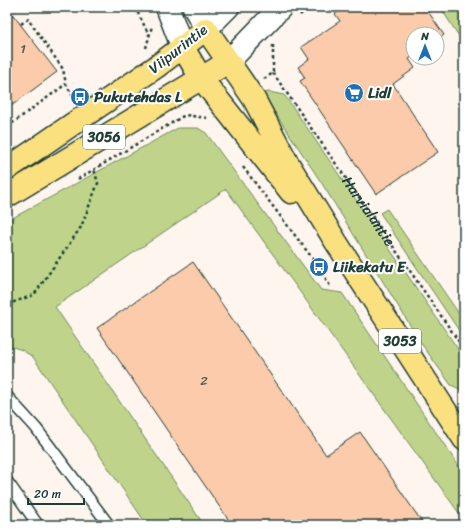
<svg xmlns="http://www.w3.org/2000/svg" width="471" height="532" font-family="Sriracha,sans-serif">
  <rect width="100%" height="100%" fill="#fef5ee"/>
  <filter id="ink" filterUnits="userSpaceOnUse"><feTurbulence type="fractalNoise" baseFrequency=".025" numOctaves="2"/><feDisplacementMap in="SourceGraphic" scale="8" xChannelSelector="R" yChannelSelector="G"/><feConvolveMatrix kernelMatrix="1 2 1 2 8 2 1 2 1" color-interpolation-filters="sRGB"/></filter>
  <g filter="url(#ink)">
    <path fill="#bfd48a" stroke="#6f885f" d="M 440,7 L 464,7 L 464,44 Z
      M 269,92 L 284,95 L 288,100 L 464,358 L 464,391 L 451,385 L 423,346 L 321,182 L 262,93 Z
      M 178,128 L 198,128 L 206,133 L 321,290 L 342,293 L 464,474 L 464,520 L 226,189 L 55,307 L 204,525 L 147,525 L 33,357 L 22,350 L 7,345 L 7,221 Z
      M 387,209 L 464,321 L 464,338 L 380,213 Z"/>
    <path fill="#fbcbab" stroke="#1f3d34" d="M 7,7 L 57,72 L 7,109 Z
      M 345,7 L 425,7 L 444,35 L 437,40 L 437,34 L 413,34 L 413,56 L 409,59 L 415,68 L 393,84 L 438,152 L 376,194 L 300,81 L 305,78 L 298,67 L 309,59 L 301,47 L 340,21 L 335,14 Z
      M 193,262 L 326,455 L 360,432 L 424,525 L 232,525 L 97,328 Z"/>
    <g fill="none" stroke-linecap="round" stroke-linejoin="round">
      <g stroke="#1f3d34" stroke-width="13">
        <path id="lane" d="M 7,396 L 36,428 L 109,525
          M 7,481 L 38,525"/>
      </g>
      <g stroke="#1f3d34" stroke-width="25">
        <path id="secondary" d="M 167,7 L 182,46
          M 194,7 L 206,29 L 228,7
          M 228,62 L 281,7"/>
      </g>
      <g stroke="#1f3d34" stroke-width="25">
        <path id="primary" d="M 182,46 L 201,78 L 291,192
          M 7,169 L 156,67 L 206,29 L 254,99 L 287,162 L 336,242 L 464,439
          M 7,196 L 228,62"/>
      </g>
      <g stroke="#1f3d34" stroke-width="2.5" stroke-dasharray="3 3" stroke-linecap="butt">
        <path d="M 135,7 L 149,35"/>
        <path d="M 300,15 L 308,7"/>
        <path d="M 21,24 L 28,19 L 63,69 L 66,84 L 75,100"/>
        <path d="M 273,45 L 273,73"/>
        <path d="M 146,48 L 152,26"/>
        <path id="s1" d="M 273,73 L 464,349"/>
        <path d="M 264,79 L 273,73"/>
        <path d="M 7,127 L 66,84"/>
        <path d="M 243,167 L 319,267 L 330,286"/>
        <path d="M 78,179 L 185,115 L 207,118"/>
        <path d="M 7,303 L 14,302 L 34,295 L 81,227 L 98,183 L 94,169"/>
      </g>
      <use href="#lane" stroke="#fff" stroke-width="10"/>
      <use href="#secondary" stroke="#fff" stroke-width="22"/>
      <use href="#primary" stroke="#fbe080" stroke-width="22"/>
    </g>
  </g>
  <defs>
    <g id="supermarket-disc" transform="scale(1)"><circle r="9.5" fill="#1f6fb2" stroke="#fff"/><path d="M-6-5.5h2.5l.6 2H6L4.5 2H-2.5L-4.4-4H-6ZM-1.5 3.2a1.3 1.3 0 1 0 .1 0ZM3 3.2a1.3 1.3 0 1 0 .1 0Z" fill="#fff"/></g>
    <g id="bus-disc" transform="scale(1)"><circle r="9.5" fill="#1f6fb2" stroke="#fff"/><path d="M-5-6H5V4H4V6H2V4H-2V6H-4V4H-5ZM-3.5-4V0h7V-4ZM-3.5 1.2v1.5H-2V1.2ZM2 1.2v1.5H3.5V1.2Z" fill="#fff"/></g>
  </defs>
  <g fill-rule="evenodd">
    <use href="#supermarket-disc" x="354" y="93"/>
    <use href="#bus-disc" x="80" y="97"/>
    <use href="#bus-disc" x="319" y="267"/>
  </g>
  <g text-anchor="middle" stroke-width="4" stroke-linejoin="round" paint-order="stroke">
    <g font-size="13" fill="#566052">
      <text x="23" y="53">1</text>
      <text x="204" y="385">2</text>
    </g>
    <g fill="#fff" stroke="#627771" stroke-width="1">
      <rect x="83" y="125" width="42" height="24" rx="3"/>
      <rect x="379" y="329" width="42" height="24" rx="3"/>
    </g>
    <g font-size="14" font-weight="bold" fill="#1f3d34">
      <text x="104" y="142">3056</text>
      <text x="400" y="346">3053</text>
    </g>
    <g font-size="15" fill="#1f3d34" stroke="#fff">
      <text transform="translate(178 49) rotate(-38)" y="5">Viipurintie</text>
      <text dy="5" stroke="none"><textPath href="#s1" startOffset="168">Harvialantie</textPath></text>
    </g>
    <g font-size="15" font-weight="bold" fill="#1f3d34" stroke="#fff" text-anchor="start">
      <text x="368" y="98">Lidl</text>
      <text x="94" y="102">Pukutehdas L</text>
      <text x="333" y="272">Liikekatu E</text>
    </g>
  </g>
  <rect width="471" height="532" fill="none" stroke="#fff" stroke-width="24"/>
  <rect x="12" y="12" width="447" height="508" fill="none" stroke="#1f3d34" stroke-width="1.5" filter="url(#ink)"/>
  <g transform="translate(425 46)"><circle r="19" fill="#ffffff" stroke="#a5b1ae"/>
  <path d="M0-3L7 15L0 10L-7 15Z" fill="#1f6fb2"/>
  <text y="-6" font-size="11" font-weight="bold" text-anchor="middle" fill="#1f3d34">N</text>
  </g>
  <path d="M28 498v6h56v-6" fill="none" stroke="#1f3d34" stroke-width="2"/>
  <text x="34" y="498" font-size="12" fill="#1f3d34" stroke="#ffffff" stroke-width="3" paint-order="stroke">20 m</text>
</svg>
